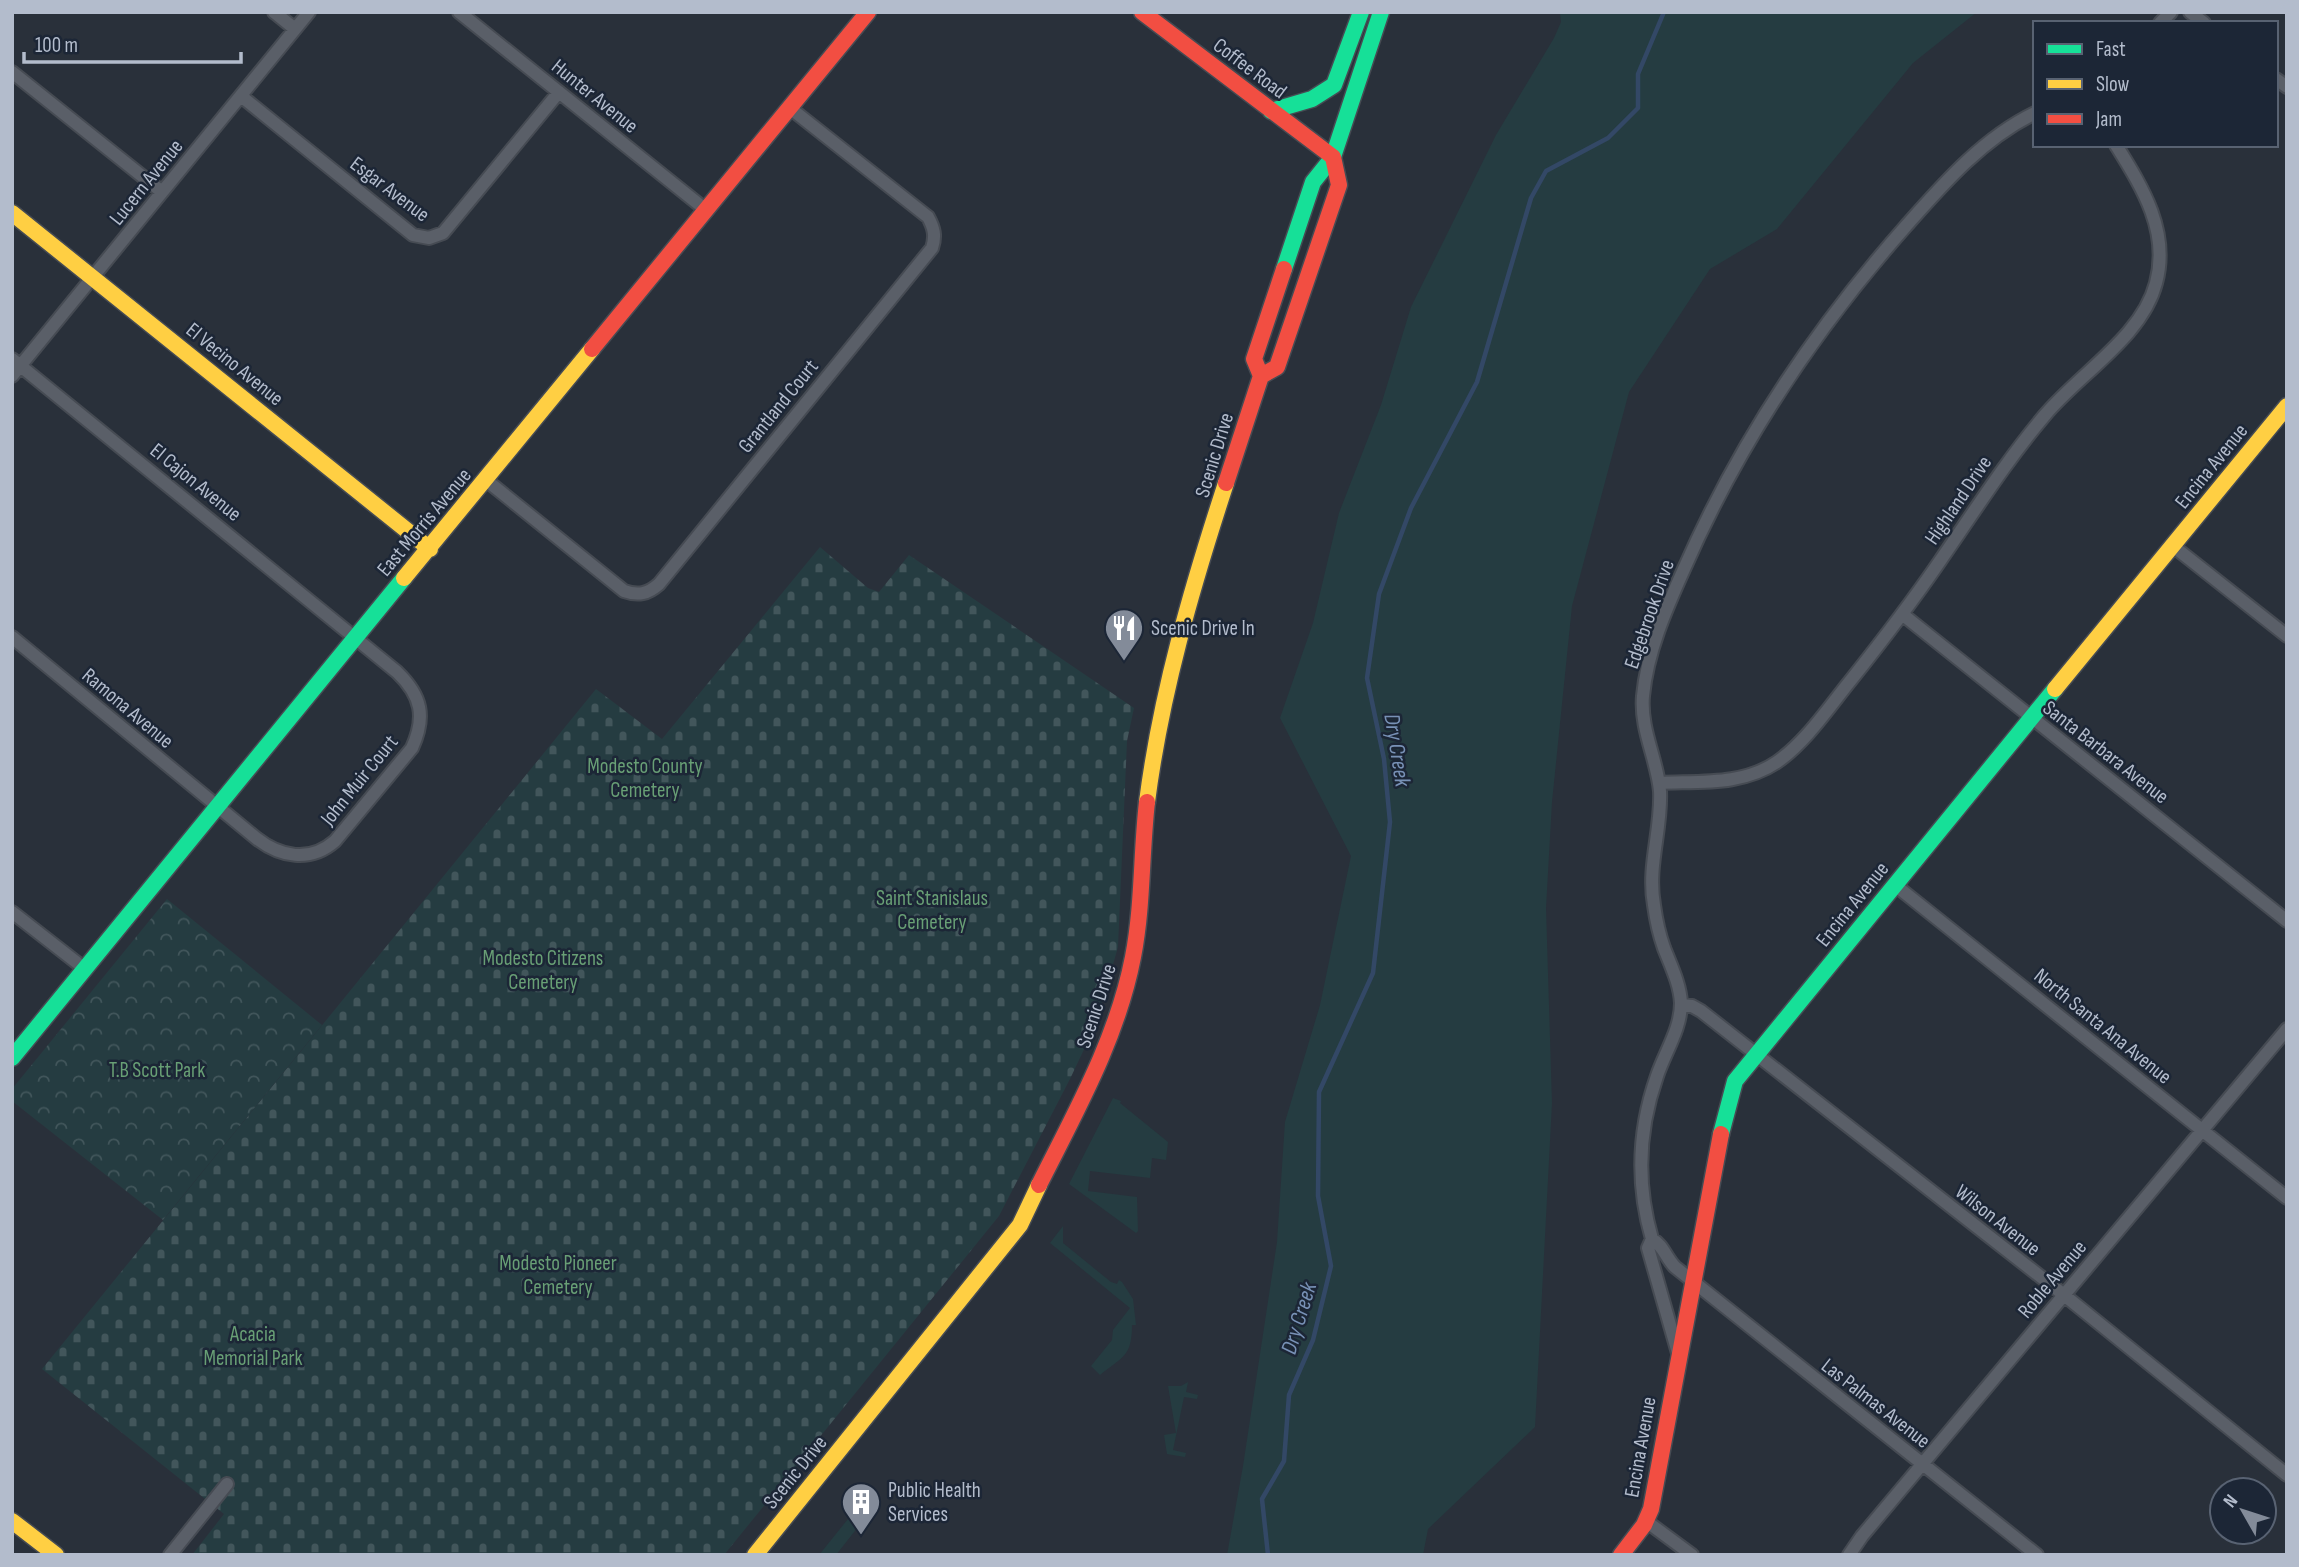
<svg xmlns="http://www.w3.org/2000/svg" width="2299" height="1567" font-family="'Sofia Sans Condensed',sans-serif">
  <defs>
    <pattern id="cemetery-stones" width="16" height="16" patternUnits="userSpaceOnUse" patternTransform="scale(1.75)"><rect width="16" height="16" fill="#253c41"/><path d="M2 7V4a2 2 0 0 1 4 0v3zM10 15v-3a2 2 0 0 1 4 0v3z" fill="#42565b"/></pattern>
    <pattern id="park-crowns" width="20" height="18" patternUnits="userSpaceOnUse" patternTransform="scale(1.75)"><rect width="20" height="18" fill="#253c41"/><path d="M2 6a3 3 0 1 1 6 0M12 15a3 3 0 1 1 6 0" fill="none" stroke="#42565b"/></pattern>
  </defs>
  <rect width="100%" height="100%" fill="#29303a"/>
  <path fill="#253c41" d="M 1560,12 L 1977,12 L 1913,63 L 1777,229 L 1710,269 L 1629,392 L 1572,606 L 1552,802 L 1546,908 L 1552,1103 L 1535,1427 L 1428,1529 L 1423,1555 L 1227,1555 L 1243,1466 L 1277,1242 L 1285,1122 L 1320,1005 L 1351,856 L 1280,718 L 1313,623 L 1339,513 L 1381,405 L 1411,307 L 1496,135 L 1554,38 L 1561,22 Z
    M 1113,1098 L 1121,1101 L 1120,1103 L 1168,1142 L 1166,1160 L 1152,1158 L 1150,1178 L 1090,1171 L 1088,1191 L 1137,1197 L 1138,1231 L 1136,1233 L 1069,1184 Z
    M 1063,1226 L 1063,1243 L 1111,1282 L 1117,1284 L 1119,1280 L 1122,1282 L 1133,1299 L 1136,1325 L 1132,1325 C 1132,1357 1122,1357 1100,1375 L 1091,1366 L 1112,1340 L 1113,1330 L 1130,1308 L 1050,1243 Z
    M 1188,1382 L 1186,1392 L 1198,1395 L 1197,1399 L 1184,1397 L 1173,1450 L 1186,1453 L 1185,1457 L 1167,1454 L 1164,1435 L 1176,1433 L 1168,1386 L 1181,1386 Z
    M 848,1519 L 858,1527 L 836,1555 L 819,1555 Z"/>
  <path fill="url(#cemetery-stones)" d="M 820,547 L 868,588 L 879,592 L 909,555 L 1134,708 L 1127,741 L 1118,947 L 1096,1024 L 1070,1079 L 999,1216 L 724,1555 L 192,1555 L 224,1514 L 42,1369 L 596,689 L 662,739 Z"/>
  <path fill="url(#park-crowns)" d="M 167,899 L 322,1025 L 163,1220 L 12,1101 L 12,1089 Z"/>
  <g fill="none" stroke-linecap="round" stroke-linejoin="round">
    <path stroke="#334866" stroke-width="4.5" d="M 1268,1555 L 1262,1499 L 1284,1461 L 1289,1395 L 1313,1340 L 1331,1266 L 1318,1196 L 1319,1092 L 1373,973 L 1390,822 L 1384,759 L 1367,678 L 1379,594 L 1411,508 L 1477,382 L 1531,198 L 1546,171 L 1608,138 L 1638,108 L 1638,74 L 1664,12"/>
    <g stroke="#464b53" stroke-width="16">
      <path id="street" d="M 274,12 L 295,29
        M 459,12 L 706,210
        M 2190,12 L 2204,23
        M 2160,23 L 2171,12
        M 12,72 L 162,192
        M 2276,79 L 2287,87
        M 241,96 L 413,235 L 429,238 L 443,233 L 559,92
        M 2035,113 C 1983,138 1943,184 1906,226 C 1815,329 1739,443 1684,569 C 1666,609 1647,652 1643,696 C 1640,729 1657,759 1660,791 C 1662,829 1647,866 1654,905 C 1656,920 1659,934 1664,948 C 1671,966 1680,984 1681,1003 C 1681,1029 1665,1052 1657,1076 C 1638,1130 1636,1184 1652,1239 C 1663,1245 1666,1258 1675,1267 L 2037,1555
        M 12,359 L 397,672 C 422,696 426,717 412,748 L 335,841 C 310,863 280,857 256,838 L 12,637
        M 12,376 L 309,12
        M 486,480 L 624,591 C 638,596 648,594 659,584 L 932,248 C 936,236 934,228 928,217 L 790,108
        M 2173,546 L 2287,636
        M 1902,614 L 2287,921
        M 1659,783 C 1699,781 1742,786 1777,762 C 1806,742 1829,707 1851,680 C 1882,641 1912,602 1940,561 C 1974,512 2006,461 2045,415 C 2080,373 2142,337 2156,283 C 2170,231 2142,187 2116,145
        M 1895,885 L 2287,1198
        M 12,912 L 85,969
        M 1681,1005 L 1692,1006 L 1701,1011 L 2064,1295 L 2287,1475
        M 1652,1239 L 1648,1248 L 1678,1353
        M 1646,1521 L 1692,1555
        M 170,1555 L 227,1484
        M 1849,1555 L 1862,1536 L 2287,1029"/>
    </g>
    <g stroke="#464b53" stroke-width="19">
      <path id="fast" d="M 1271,111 L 1312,99 L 1334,85 L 1361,12
        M 1284,269 L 1313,182 L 1333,157 L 1381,12
        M 12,1058 L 404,578
        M 1721,1134 L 1735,1081 L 2055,689"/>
    </g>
    <g stroke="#464b53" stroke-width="19">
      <path id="slow" d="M 12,213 L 430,549
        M 404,578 L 592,349
        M 2055,689 L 2287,406
        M 1147,802 C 1161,693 1192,587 1226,483
        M 12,1521 L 56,1555
        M 755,1555 L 1020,1225 L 1039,1185"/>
    </g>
    <g stroke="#464b53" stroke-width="19">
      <path id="jam" d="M 1142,12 L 1333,157
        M 592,349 L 868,12
        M 1261,376 L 1277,367 L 1339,185 L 1333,157
        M 1226,483 L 1261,376 L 1254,359 L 1284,269
        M 1039,1185 C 1076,1111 1117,1039 1133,957 C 1143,906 1141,854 1147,802
        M 1621,1555 L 1644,1525 L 1651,1509 L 1721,1134"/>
    </g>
    <use href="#street" stroke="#5a5f68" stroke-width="12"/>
    <use href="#fast" stroke="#16e098" stroke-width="16"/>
    <use href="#slow" stroke="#ffcf43" stroke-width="16"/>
    <use href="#jam" stroke="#f24e42" stroke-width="16"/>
  </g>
  <defs>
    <g id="restaurant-pin" transform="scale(2.0125)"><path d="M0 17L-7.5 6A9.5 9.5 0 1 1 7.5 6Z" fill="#838b99" stroke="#1c2636"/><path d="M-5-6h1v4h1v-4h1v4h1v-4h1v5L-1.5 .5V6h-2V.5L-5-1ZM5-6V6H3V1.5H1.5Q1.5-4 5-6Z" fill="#fff"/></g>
    <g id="building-pin" transform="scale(2.0125)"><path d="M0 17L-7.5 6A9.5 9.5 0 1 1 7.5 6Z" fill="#838b99" stroke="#1c2636"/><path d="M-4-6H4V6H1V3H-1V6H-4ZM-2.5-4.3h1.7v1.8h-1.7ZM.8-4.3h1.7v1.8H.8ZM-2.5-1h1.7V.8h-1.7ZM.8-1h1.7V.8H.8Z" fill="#fff"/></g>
  </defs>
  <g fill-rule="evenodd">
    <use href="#restaurant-pin" x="1124" y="628"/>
    <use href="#building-pin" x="861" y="1502"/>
  </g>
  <g text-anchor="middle" stroke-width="5" stroke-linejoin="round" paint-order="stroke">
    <g font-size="21" fill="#b3bccc" stroke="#1c2636">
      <text transform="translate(1250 68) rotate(37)" y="7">Coffee Road</text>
      <text transform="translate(595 96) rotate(39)" y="7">Hunter Avenue</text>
      <text transform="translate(146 182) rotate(-51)" y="7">Lucern Avenue</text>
      <text transform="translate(390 189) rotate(37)" y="7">Esgar Avenue</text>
      <text transform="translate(235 364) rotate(39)" y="7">El Vecino Avenue</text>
      <text transform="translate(778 406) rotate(-51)" y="7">Grantland Court</text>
      <text transform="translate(1214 455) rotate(-73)" y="7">Scenic Drive</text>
      <text transform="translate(2211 466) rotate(-51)" y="7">Encina Avenue</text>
      <text transform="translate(196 482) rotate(39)" y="7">El Cajon Avenue</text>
      <text transform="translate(1958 500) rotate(-56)" y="7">Highland Drive</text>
      <text transform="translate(424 522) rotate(-50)" y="7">East Morris Avenue</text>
      <text transform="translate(1649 614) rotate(-71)" y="7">Edgebrook Drive</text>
      <text transform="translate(128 708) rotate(40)" y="7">Ramona Avenue</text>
      <text transform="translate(2106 752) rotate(38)" y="7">Santa Barbara Avenue</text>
      <text transform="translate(359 780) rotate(-51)" y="7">John Muir Court</text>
      <text transform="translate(1852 904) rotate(-51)" y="7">Encina Avenue</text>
      <text transform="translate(1096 1006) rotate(-72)" y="7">Scenic Drive</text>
      <text transform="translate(2103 1026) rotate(39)" y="7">North Santa Ana Avenue</text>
      <text transform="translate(1998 1220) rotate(38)" y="7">Wilson Avenue</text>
      <text transform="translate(2052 1279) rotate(-50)" y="7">Roble Avenue</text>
      <text transform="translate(1876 1403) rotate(38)" y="7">Las Palmas Avenue</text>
      <text transform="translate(1640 1447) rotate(-80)" y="7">Encina Avenue</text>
      <text transform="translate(795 1472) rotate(-51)" y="7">Scenic Drive</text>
    </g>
    <g font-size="21" fill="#b3bccc" stroke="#1c2636" text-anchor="start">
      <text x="1151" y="635">Scenic Drive In</text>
      <text x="888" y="1497">Public Health<tspan x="888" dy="24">Services</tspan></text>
    </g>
    <g font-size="21" fill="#689f75" stroke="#1c2636">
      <text x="645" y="773">Modesto County<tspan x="645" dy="24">Cemetery</tspan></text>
      <text x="932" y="905">Saint Stanislaus<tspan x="932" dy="24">Cemetery</tspan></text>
      <text x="543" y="965">Modesto Citizens<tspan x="543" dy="24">Cemetery</tspan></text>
      <text x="157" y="1077">T.B Scott Park</text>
      <text x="558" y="1270">Modesto Pioneer<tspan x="558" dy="24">Cemetery</tspan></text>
      <text x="253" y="1341">Acacia<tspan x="253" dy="24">Memorial Park</tspan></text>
    </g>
    <g font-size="23" font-style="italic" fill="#7891b6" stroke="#1c2636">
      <text transform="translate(1398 750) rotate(81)" y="8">Dry Creek</text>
      <text transform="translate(1298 1318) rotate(-73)" y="8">Dry Creek</text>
    </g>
  </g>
  <rect width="2299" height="1567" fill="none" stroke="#b3bccc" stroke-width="28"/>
  <rect x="2033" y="21" width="245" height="126" fill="#1c2636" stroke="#586272" stroke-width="2"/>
  <rect x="2047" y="44" width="35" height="10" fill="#16e098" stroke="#586272" stroke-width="2"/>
  <text x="2096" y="56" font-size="21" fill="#b3bccc">Fast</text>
  <rect x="2047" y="79" width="35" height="10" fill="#ffcf43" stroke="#586272" stroke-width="2"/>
  <text x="2096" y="91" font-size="21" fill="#b3bccc">Slow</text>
  <rect x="2047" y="114" width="35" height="10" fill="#f24e42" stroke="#586272" stroke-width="2"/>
  <text x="2096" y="126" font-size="21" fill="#b3bccc">Jam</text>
  <g transform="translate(2243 1511) rotate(309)"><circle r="33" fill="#1c2636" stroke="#586272" stroke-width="2"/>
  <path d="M0-5L12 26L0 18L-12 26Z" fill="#838b99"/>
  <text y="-10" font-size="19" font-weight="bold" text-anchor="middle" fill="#b3bccc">N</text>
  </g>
  <path d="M24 52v10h217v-10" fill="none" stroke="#b3bccc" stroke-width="3.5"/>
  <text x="35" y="52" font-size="21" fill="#b3bccc" stroke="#1c2636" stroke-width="5" paint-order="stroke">100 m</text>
</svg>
